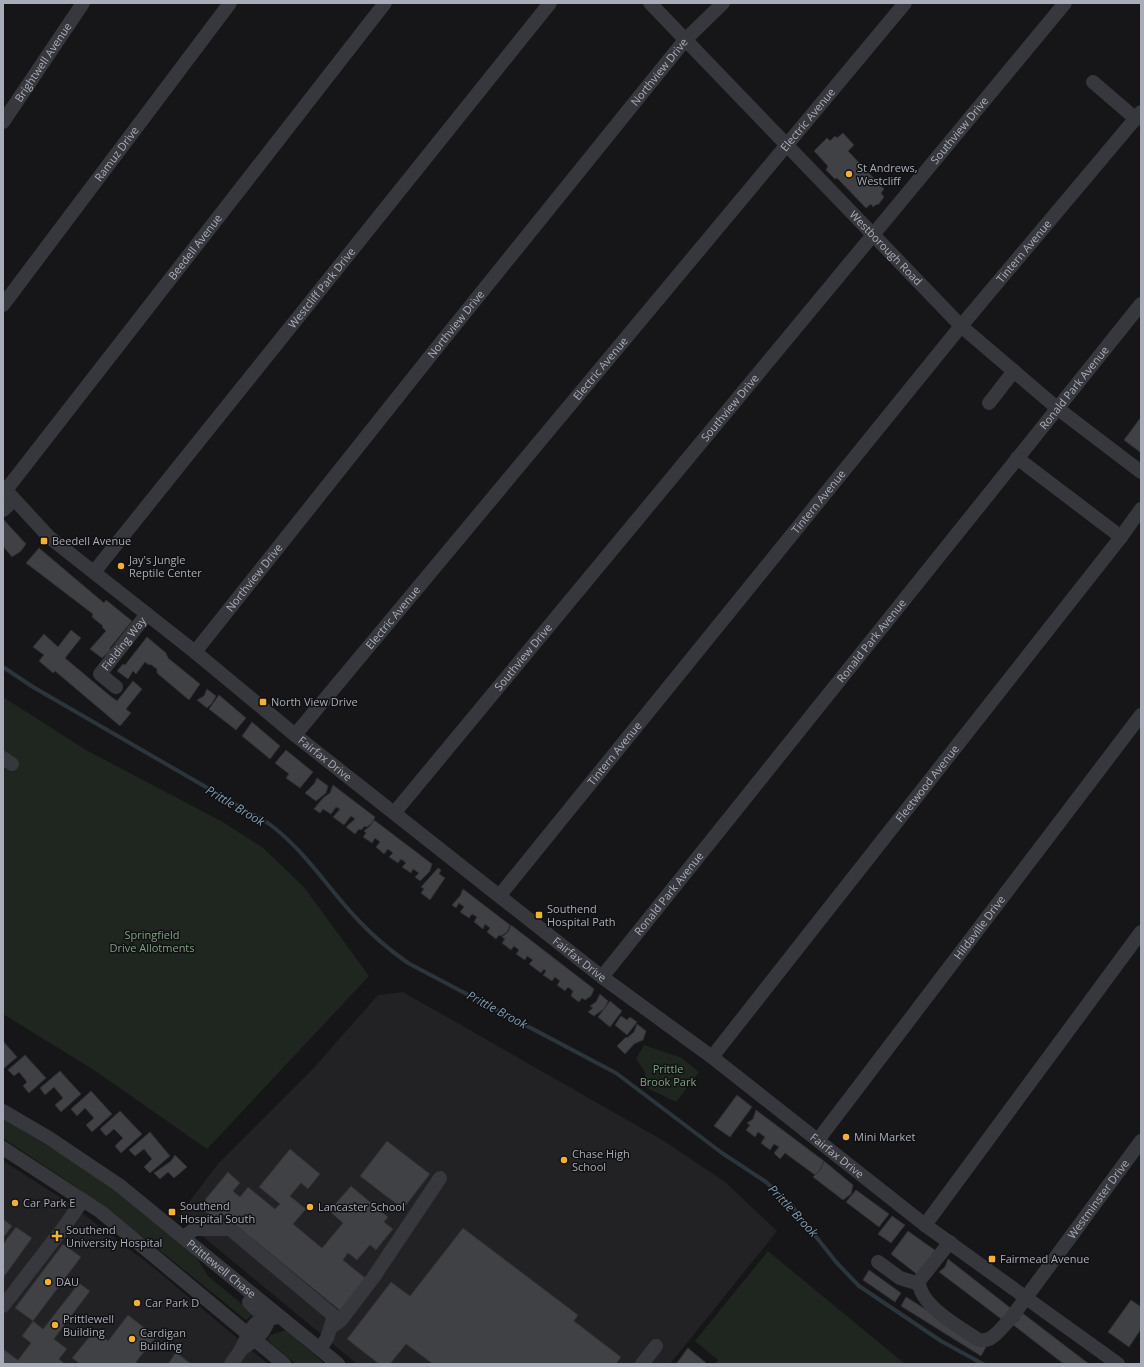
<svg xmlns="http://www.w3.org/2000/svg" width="1144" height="1367" font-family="'Open Sans',sans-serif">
  <rect width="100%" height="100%" fill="#161618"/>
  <path fill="#222225" d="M 403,992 L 664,1141 L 725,1182 L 777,1231 L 670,1364 L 357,1364 L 178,1216 L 219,1163 L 312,1070 L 378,995 Z
    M 3,1161 L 69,1203 L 154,1268 L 268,1364 L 3,1364 Z"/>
  <path fill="#1e261f" d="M 3,697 L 86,750 L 221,821 L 262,847 L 304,887 L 369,976 L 207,1149 L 94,1070 L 3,1014 Z
    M 644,1045 L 682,1058 L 699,1072 L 676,1102 L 645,1087 L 645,1072 L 636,1059 Z
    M 3,1118 L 102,1180 L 121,1194 L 195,1255 L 208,1276 L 254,1314 L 246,1320 L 147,1240 L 79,1189 L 3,1138 Z
    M 768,1251 L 905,1364 L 715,1364 L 718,1360 L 695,1341 Z
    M 286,1330 L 325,1364 L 296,1364 L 267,1340 L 270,1335 Z"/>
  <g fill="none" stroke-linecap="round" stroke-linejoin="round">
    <path stroke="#2c353c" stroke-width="4" d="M 3,667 L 33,687 L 268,823 C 305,850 328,889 359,921 C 374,937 391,951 408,963 L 616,1073 L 722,1153 L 766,1182 L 791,1205 L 836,1262 L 859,1286 L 941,1341 L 983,1364"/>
  </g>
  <path fill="#404145" stroke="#303034" d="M 843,133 L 854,145 L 848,151 L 884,189 L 881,193 L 884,197 L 878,205 L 877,204 L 873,207 L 871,204 L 866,208 L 837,178 L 835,179 L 826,170 L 828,166 L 814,151 L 827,138 L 830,141 L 835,136 L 837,138 Z
    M 1141,417 L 1141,450 L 1140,452 L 1124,440 Z
    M 3,519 L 26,544 L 21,551 L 12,557 L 3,546 Z
    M 39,548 L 104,603 L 106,600 L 132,621 L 110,648 L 110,651 L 102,658 L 90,649 L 106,631 L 102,627 L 103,626 L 92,617 L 93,614 L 26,563 Z
    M 71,630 L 81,638 L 65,658 L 109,695 L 117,701 L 133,681 L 142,689 L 126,709 L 131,713 L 120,726 L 55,671 L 53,673 L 39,661 L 44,655 L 33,647 L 44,634 L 58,647 Z
    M 147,637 L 166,653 L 168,658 L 200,684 L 189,700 L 157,673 L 157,669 L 150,664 L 149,665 L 145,662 L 136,674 L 133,671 L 128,679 L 117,671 L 123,664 L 125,665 Z
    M 207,689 L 216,696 L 212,703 L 207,708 L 197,700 L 204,696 Z
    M 219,695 L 246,718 L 236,730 L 209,709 Z
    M 252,722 L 280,746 L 270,759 L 242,736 Z
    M 286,750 L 313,772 L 300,788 L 286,778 L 289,774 L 275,763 Z
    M 317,778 L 328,786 L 326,793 L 316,801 L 305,793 L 314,784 Z
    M 333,785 L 375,817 L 372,823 L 367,827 L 365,826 L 361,830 L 359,829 L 355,834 L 346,827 L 355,819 L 351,816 L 344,825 L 333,817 L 340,809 L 336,807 L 331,814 L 323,809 L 320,813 L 314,809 L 323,798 L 330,793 Z
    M 374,820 L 432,864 L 430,871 L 420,881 L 415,877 L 419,873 L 413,869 L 411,873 L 402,867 L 406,863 L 401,859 L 398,863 L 389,857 L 393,853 L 388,849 L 384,854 L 376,847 L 380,842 L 375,838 L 372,843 L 363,837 L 366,833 L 364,831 L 370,826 Z
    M 438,868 L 441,870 L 439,874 L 445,878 L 430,900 L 421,893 L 424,889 L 421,887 Z
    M 463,889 L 510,925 L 507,932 L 501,936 L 499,935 L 496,939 L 487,932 L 490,928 L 485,924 L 483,929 L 474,922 L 477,917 L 472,914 L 469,918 L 460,912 L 464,907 L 459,903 L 456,908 L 452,905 L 460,896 Z
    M 511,925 L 594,989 L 591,996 L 585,1000 L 582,998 L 579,1002 L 571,996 L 573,991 L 568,987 L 565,991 L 557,985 L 560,981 L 555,977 L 552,981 L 543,975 L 546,971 L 544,969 L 541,973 L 529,964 L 533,960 L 527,956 L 525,960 L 516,954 L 519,950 L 514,946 L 511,950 L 502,943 L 505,939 L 502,937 L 508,932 Z
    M 600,994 L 608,1001 L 605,1008 L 594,1016 L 588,1012 L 593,1008 L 590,1006 L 596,1002 Z
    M 610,1001 L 622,1011 L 610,1027 L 598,1017 Z
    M 621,1016 L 627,1020 L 630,1017 L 637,1022 L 627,1035 L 615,1025 Z
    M 637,1024 L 646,1031 L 643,1040 L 634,1044 L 625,1054 L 617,1046 L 626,1037 L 627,1038 L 634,1032 Z
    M 3,1041 L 17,1057 L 3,1069 Z
    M 25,1055 L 46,1078 L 29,1093 L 23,1086 L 27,1082 L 19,1072 L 14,1076 L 8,1070 Z
    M 60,1071 L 81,1094 L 61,1112 L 55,1105 L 63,1098 L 54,1087 L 45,1095 L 40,1088 Z
    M 91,1091 L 112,1114 L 92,1132 L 86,1125 L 94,1118 L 85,1108 L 77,1116 L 71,1109 Z
    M 737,1095 L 752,1107 L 730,1137 L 714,1126 Z
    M 756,1110 L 824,1161 L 820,1170 L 815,1175 L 785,1153 L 780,1159 L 774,1153 L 779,1147 L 774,1144 L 770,1150 L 761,1143 L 765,1137 L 758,1132 L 755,1137 L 746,1130 L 750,1125 L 747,1123 L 753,1119 Z
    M 120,1111 L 142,1134 L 121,1153 L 115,1146 L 123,1138 L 114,1129 L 106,1136 L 100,1129 Z
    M 150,1132 L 170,1156 L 150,1173 L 144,1167 L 152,1159 L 144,1149 L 135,1156 L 129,1150 Z
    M 387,1141 L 430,1174 L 403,1209 L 360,1176 Z
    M 290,1149 L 320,1174 L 308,1189 L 301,1183 L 290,1196 L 306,1209 L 293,1224 L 322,1248 L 343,1223 L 329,1211 L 351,1186 L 388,1217 L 384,1222 L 393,1229 L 376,1250 L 370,1245 L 357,1260 L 348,1253 L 343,1260 L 369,1281 L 343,1313 L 221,1213 L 215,1219 L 199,1207 L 228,1172 L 240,1183 L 233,1191 L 240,1197 L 248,1187 L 275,1209 L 280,1204 L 259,1187 Z
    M 175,1155 L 187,1167 L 174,1178 L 168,1172 L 160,1179 L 154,1173 L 171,1161 Z
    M 824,1161 L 853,1185 L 851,1194 L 843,1200 L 813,1177 L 820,1170 Z
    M 856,1190 L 889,1214 L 879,1227 L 846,1202 Z
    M 892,1216 L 905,1225 L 891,1243 L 878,1234 Z
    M 3,1219 L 12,1226 L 3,1238 Z
    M 16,1227 L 32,1238 L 3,1278 L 3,1244 Z
    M 463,1228 L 578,1315 L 574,1321 L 621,1357 L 616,1364 L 433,1364 L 406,1344 L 390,1364 L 379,1364 L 347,1339 L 391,1282 L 410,1296 Z
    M 908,1231 L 936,1251 L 918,1275 L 891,1254 Z
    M 63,1244 L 81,1257 L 33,1321 L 15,1308 Z
    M 948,1259 L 1013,1310 L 1004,1321 L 939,1272 L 945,1267 Z
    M 869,1270 L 901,1293 L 895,1302 L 863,1280 Z
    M 79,1283 L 90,1291 L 54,1339 L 67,1349 L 59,1359 L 65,1364 L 3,1364 L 3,1349 L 18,1360 L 31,1343 L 22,1336 L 33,1321 L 43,1329 Z
    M 906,1297 L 986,1347 L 981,1356 L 901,1306 Z
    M 1131,1300 L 1141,1307 L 1141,1329 L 1129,1347 L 1108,1332 Z
    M 1021,1312 L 1089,1364 L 1064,1364 L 1056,1358 L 1012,1324 L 1019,1320 Z
    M 128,1315 L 156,1337 L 136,1362 L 138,1364 L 80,1364 L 72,1358 L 95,1330 L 108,1341 Z
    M 688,1348 L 706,1363 L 705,1364 L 676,1364 Z
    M 176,1352 L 191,1364 L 168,1364 Z"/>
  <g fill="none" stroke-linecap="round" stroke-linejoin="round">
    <g stroke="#37383d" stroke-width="14">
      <path id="s1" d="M 650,3 L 961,326 L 1057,408 L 1141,472"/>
      <path d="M 1093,82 L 1136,119"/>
      <path id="s2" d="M 3,122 L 83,3"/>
      <path id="s3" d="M 3,305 L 230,3"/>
      <path d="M 989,403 L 1014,371"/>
      <path d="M 1017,458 L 1121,537"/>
      <path id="s4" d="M 3,487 L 49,537 L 195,652 L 295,735 L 602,977 L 712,1057 L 925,1225 L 1118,1364"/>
      <path id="s5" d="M 6,490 L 385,3"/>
      <path d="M 3,510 L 14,500"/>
      <path id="s6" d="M 94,572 L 550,3"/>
      <path id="s7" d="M 195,652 L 439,345 L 685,40 L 723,3"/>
      <path id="s8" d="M 116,687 L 100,674 L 147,614"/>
      <path id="s9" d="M 295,735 L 905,3"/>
      <path d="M 3,758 L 12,764"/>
      <path id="s10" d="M 395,812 L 1065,3"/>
      <path id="s11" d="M 500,895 L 961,326 L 1141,112"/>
      <path id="s12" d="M 602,977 L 1141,304"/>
      <path id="s13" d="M 712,1057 L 1121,537 L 1141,509"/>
      <path id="s14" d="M 3,1111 L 49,1138 L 119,1185 L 338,1364"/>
      <path id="s15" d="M 818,1140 L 1141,715"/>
      <path d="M 3,1148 L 101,1212 L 284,1364"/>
      <path d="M 925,1225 L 1141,932"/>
      <path d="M 183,1237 L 195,1229 L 230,1229 L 334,1316 L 327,1338 L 320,1349"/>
      <path d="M 878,1262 L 900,1278 L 916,1283 L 919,1281 L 950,1242"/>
      <path id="s16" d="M 919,1281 C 919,1305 958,1326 977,1339 C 991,1345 1001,1328 1011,1318 L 1141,1141"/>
      <path d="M 3,1306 L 64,1227 L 83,1200"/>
      <path d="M 330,1328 L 341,1320 L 373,1278 L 440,1178"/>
      <path d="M 241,1349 C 253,1342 261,1337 267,1324 L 265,1318 L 249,1302"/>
      <path d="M 231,1364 C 234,1359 239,1354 242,1348 C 249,1332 254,1316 274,1318"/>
      <path d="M 642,1364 L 656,1346"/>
    </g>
  </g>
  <g fill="#f2b134" stroke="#111113" stroke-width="1.5">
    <circle cx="849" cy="174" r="4"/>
    <rect x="40" y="537" width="8" height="8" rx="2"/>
    <circle cx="121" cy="566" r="4"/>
    <rect x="259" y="698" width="8" height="8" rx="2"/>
    <rect x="535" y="911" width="8" height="8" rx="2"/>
    <circle cx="846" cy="1137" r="4"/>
    <circle cx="564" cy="1160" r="4"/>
    <circle cx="15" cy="1203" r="4"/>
    <circle cx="310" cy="1207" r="4"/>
    <rect x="168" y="1208" width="8" height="8" rx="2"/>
    <path d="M55 1230h4v4h4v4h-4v4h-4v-4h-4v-4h4z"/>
    <rect x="988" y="1255" width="8" height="8" rx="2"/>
    <circle cx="48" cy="1282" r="4"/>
    <circle cx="137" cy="1303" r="4"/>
    <circle cx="55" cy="1325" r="4"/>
    <circle cx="132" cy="1339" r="4"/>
  </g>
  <g text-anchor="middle" stroke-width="3" stroke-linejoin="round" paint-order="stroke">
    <g font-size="11" fill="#a8adb8" stroke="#111113">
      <text dy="4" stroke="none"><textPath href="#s2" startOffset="72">Brightwell Avenue</textPath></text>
      <text dy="4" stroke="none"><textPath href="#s7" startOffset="743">Northview Drive</textPath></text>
      <text dy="4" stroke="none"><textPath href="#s9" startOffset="801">Electric Avenue</textPath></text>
      <text dy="4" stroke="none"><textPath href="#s10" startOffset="885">Southview Drive</textPath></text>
      <text dy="4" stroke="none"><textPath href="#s3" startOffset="189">Ramuz Drive</textPath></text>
      <text dy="4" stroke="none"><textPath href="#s5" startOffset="308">Beedell Avenue</textPath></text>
      <text dy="4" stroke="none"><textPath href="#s1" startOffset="340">Westborough Road</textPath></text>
      <text dy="4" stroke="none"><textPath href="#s11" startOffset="830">Tintern Avenue</textPath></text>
      <text dy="4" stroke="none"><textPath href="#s6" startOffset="364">Westcliff Park Drive</textPath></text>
      <text dy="4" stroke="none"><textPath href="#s7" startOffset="419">Northview Drive</textPath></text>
      <text dy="4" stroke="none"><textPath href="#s9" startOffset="477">Electric Avenue</textPath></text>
      <text dy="4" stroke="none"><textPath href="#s12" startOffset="755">Ronald Park Avenue</textPath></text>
      <text dy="4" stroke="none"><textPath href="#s10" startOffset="525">Southview Drive</textPath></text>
      <text dy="4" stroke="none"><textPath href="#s11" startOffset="506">Tintern Avenue</textPath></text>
      <text dy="4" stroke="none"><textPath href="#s7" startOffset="95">Northview Drive</textPath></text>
      <text dy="4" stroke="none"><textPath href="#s9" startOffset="153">Electric Avenue</textPath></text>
      <text dy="4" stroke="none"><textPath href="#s12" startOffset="431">Ronald Park Avenue</textPath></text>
      <text dy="4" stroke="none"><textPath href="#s8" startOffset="59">Fielding Way</textPath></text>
      <text dy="4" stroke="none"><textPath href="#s10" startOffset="201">Southview Drive</textPath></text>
      <text dy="4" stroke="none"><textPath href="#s11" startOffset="182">Tintern Avenue</textPath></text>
      <text dy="4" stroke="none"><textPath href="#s4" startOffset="422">Fairfax Drive</textPath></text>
      <text dy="4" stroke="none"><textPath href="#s13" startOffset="348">Fleetwood Avenue</textPath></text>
      <text dy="4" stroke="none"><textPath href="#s12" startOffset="107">Ronald Park Avenue</textPath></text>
      <text dy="4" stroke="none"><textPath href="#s15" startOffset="267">Hildaville Drive</textPath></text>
      <text dy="4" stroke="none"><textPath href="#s4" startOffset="746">Fairfax Drive</textPath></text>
      <text dy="4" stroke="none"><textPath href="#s4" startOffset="1070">Fairfax Drive</textPath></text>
      <text dy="4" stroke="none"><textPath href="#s16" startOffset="275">Westminster Drive</textPath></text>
      <text dy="4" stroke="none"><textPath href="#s14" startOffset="270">Prittlewell Chase</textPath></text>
    </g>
    <g font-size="11" fill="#a8adb8" stroke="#111113" text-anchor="start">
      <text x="857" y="172">St Andrews,<tspan x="857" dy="13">Westcliff</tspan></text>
      <text x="52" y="545">Beedell Avenue</text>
      <text x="129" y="564">Jay's Jungle<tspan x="129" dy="13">Reptile Center</tspan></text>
      <text x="271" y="706">North View Drive</text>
      <text x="547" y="913">Southend<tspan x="547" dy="13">Hospital Path</tspan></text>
      <text x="854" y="1141">Mini Market</text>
      <text x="572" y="1158">Chase High<tspan x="572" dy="13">School</tspan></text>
      <text x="23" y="1207">Car Park E</text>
      <text x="180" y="1210">Southend<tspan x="180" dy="13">Hospital South</tspan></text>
      <text x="318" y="1211">Lancaster School</text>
      <text x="66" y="1234">Southend<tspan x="66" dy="13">University Hospital</tspan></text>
      <text x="1000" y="1263">Fairmead Avenue</text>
      <text x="56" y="1286">DAU</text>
      <text x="145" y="1307">Car Park D</text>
      <text x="63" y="1323">Prittlewell<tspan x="63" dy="13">Building</tspan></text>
      <text x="140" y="1337">Cardigan<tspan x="140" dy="13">Building</tspan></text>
    </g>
    <g font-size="11" fill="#7fa381" stroke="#111113">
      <text x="152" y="939">Springfield<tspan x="152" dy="13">Drive Allotments</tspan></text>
      <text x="668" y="1073">Prittle<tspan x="668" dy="13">Brook Park</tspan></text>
    </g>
    <g font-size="12" font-style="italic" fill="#7f9bb3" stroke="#111113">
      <text transform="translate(235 806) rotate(31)" y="4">Prittle Brook</text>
      <text transform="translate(497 1010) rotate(28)" y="4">Prittle Brook</text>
      <text transform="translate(793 1211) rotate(47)" y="4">Prittle Brook</text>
    </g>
  </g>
  <rect width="1144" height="1367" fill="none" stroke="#a8adb8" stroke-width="8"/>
</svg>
